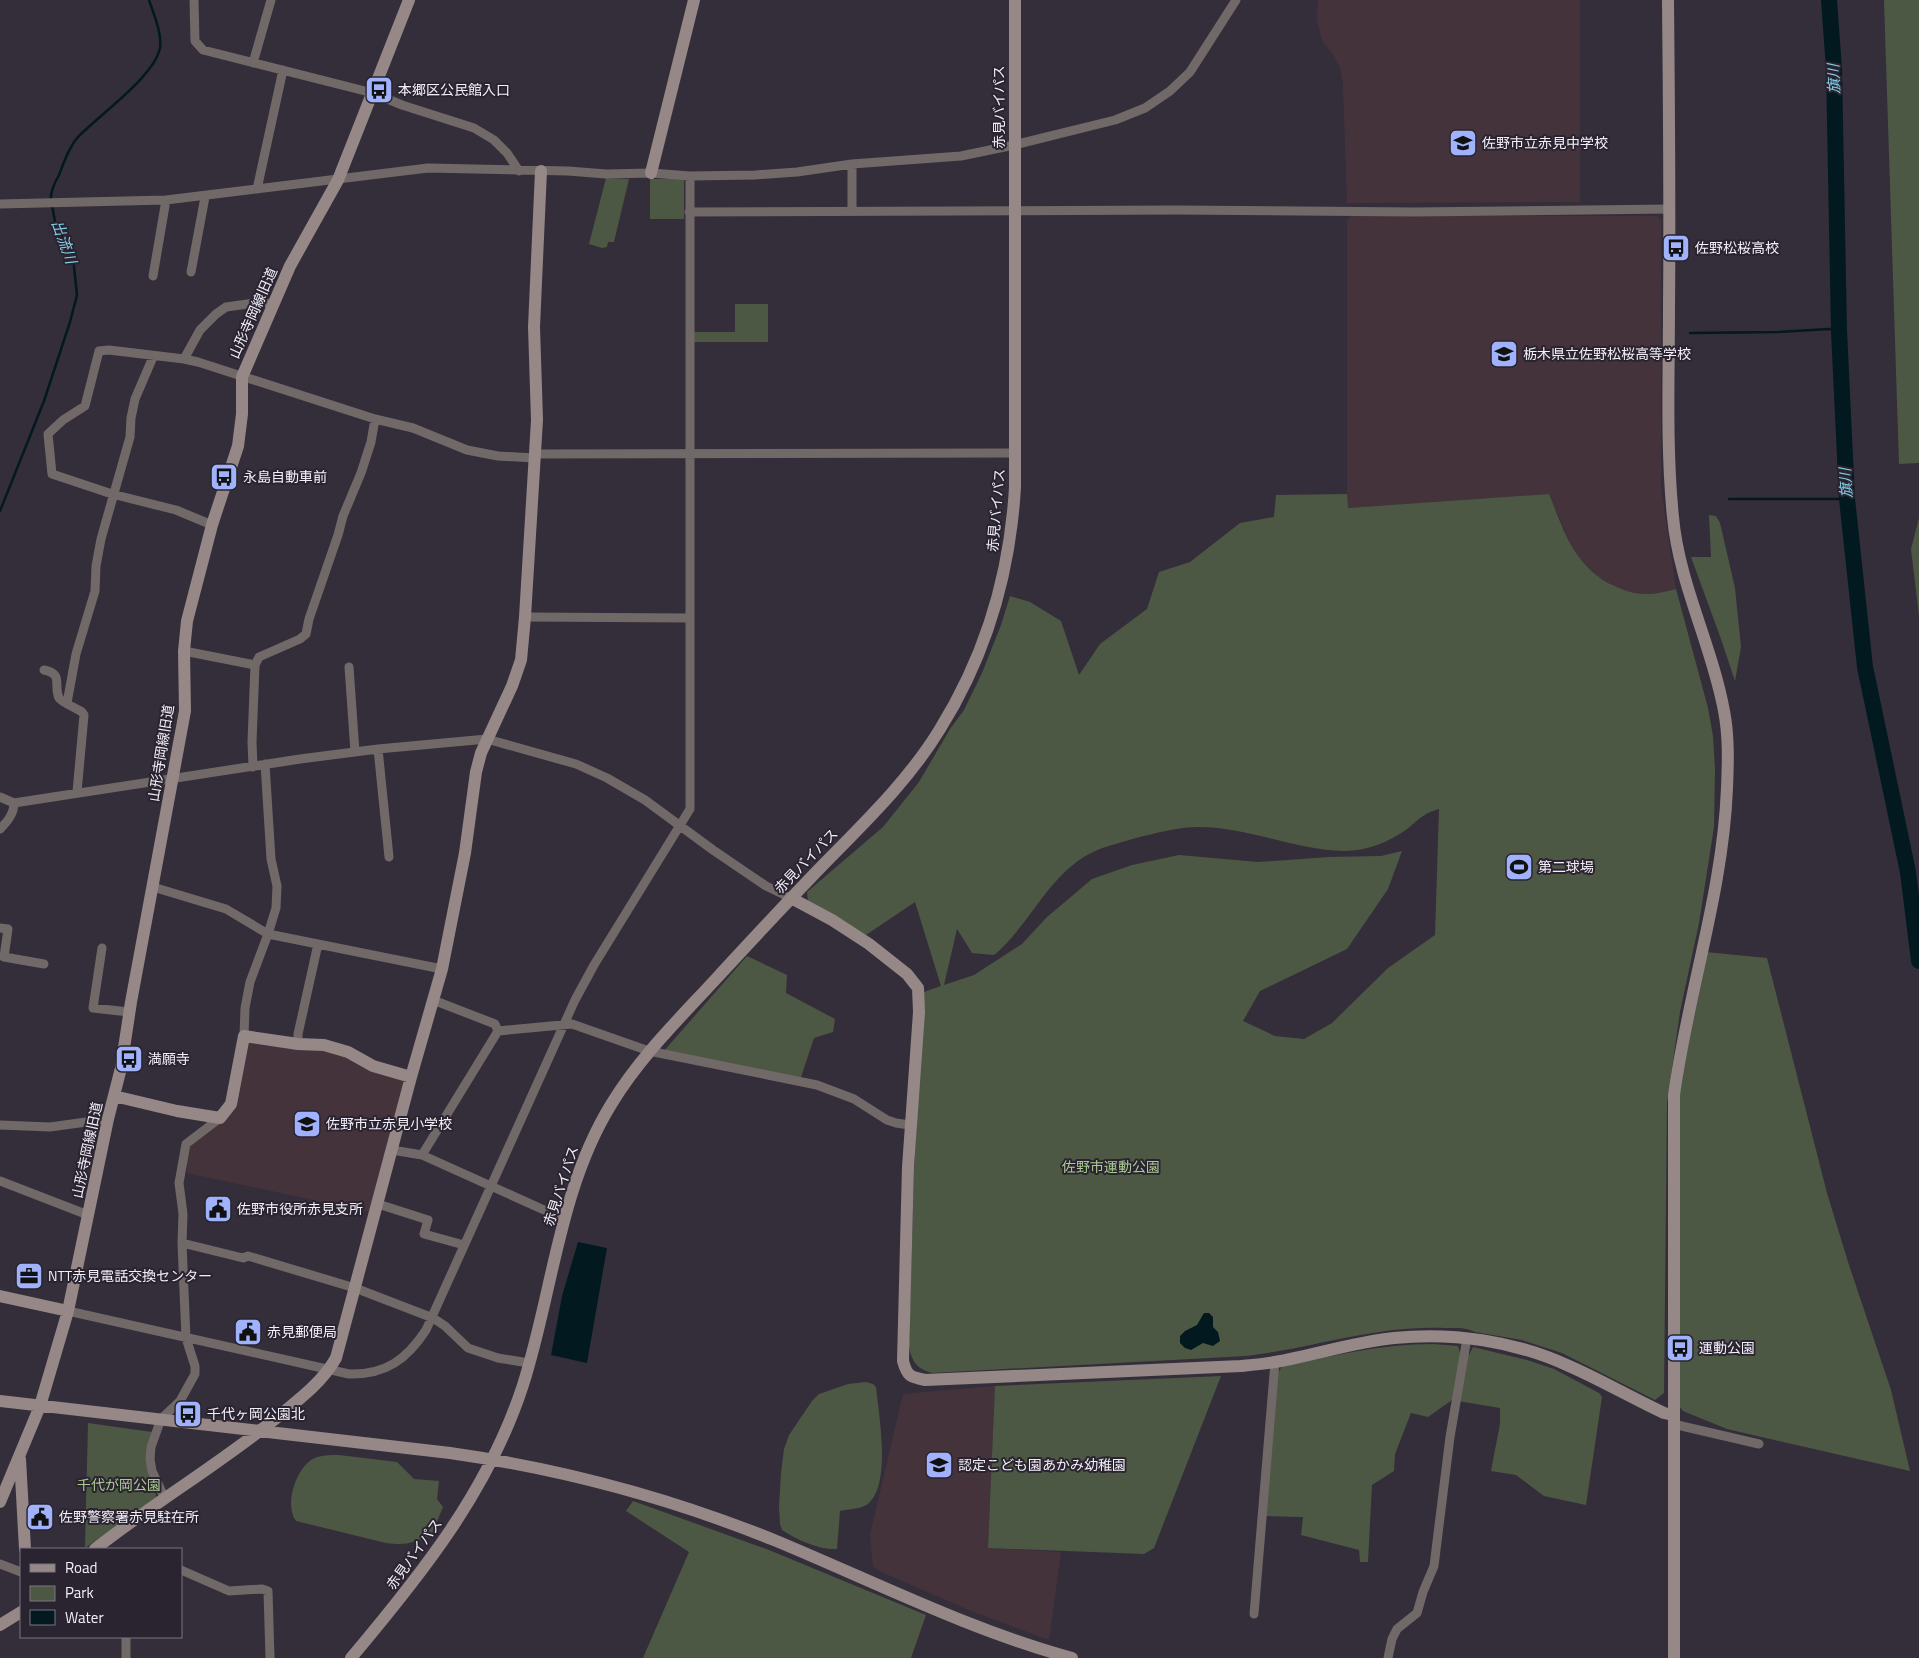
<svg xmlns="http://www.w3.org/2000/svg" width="1919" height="1658" font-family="'Titillium Web','Noto Sans JP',sans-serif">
  <rect width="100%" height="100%" fill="#342e3b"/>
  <path fill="#45333c" d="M 1318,0 L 1580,0 L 1580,202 L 1347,203 L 1343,84 L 1340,68 L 1332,53 L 1322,41 L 1317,20 Z
    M 1351,216 L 1657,216 L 1661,220 L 1661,488 L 1676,589 L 1648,595 L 1620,590 L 1597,576 L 1579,560 L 1571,545 L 1549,494 L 1347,508 L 1347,220 Z
    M 247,1040 L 324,1046 L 405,1079 L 370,1212 L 187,1173 L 187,1158 L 190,1147 L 227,1118 Z
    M 995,1386 L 988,1548 L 1061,1552 L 1049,1640 L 971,1611 L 886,1574 L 873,1567 L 870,1535 L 903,1394 Z"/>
  <path fill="#4c5843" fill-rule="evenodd" d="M 1884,0 L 1919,0 L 1919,463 L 1899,464 Z
    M 606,178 L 629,179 L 614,242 L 608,242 L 607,247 L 602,248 L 589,244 Z
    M 650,179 L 684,179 L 684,219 L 650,219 Z
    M 735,304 L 768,304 L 768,342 L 694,342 L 694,332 L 735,332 Z
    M 1347,494 L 1348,508 L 1549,494 C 1564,530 1572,562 1608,583 C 1620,589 1635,595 1649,594 C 1657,594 1667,591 1676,589 L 1708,708 L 1713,736 L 1715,769 L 1714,827 L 1699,923 L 1680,1012 L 1667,1103 L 1664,1393 L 1655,1400 L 1562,1353 L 1522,1340 L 1475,1332 C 1466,1327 1455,1328 1445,1328 C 1376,1325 1314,1348 1246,1356 L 932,1373 C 916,1368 912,1362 909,1346 L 914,1171 L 924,992 L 941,986 L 915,902 L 866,935 L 808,901 L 807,892 L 883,827 L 919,782 L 950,729 L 964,710 L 982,673 L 1001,625 L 1010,596 L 1030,602 L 1061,621 L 1079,675 L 1100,644 L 1147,609 L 1159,572 L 1190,562 L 1240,523 L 1274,517 L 1276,495 ZM 1439,809 L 1435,935 L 1388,968 L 1332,1023 L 1304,1039 L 1275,1036 L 1243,1021 L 1260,991 L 1347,949 L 1388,889 L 1402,851 L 1381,856 L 1329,857 L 1258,862 L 1179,855 L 1132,865 L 1092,879 L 1047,917 L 1022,944 L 974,975 L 944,985 L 957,929 L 972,953 L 994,955 C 1029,926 1048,876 1089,854 C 1104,846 1120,843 1136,838 C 1157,833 1177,827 1199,827 C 1248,827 1295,850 1344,851 C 1367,851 1389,842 1407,829 C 1420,819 1422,814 1439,809 Z
    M 1709,515 L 1716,516 L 1720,523 L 1735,588 L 1741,647 L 1735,681 L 1721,639 L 1691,557 L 1711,557 Z
    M 1919,518 L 1919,616 L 1911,549 Z
    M 1706,952 L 1767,958 L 1827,1193 L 1848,1262 L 1891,1390 L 1910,1471 L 1727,1429 L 1683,1411 L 1678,1405 L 1680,1085 Z
    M 747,956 L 787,975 L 786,993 L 835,1019 L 833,1032 L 814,1038 L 800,1080 L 663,1052 Z
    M 1433,1344 L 1458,1346 L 1460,1353 L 1469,1355 L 1473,1347 L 1527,1360 L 1554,1369 L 1599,1393 L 1602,1397 L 1586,1505 L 1544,1496 L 1516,1475 L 1491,1471 L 1500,1424 L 1500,1408 L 1452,1400 L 1428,1417 L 1411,1413 L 1395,1454 L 1394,1471 L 1372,1485 L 1368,1562 L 1360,1562 L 1359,1550 L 1301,1535 L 1303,1517 L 1265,1516 L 1278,1373 L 1282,1366 C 1332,1356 1381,1344 1433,1344 Z
    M 1221,1376 L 1154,1548 L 1144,1554 L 988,1548 L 995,1386 Z
    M 866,1382 L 873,1384 L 876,1387 C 879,1415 891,1483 869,1503 C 863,1509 848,1509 840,1511 L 837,1549 C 819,1550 797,1540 782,1530 L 780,1524 L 779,1507 L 781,1473 L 784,1449 L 789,1435 L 812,1401 L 819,1394 L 848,1384 Z
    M 88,1423 L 152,1432 C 143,1463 147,1469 157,1498 L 85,1548 Z
    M 339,1455 L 397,1462 L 414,1479 L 439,1481 L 437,1499 L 443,1507 L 431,1536 C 410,1542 409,1546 386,1543 L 296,1521 C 284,1505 296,1470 311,1460 C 319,1455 329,1455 339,1455 Z
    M 633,1501 L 769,1550 L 926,1615 L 911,1658 L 643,1658 L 689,1552 L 626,1511 Z"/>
  <path fill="#021920" d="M 578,1242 L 607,1248 L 587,1363 L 551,1355 L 562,1296 Z
    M 1204,1313 L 1209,1313 L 1213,1317 L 1213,1327 L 1218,1332 L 1220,1341 L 1213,1346 L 1203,1343 L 1191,1350 L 1185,1348 L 1180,1343 L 1180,1336 L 1185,1331 L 1197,1325 Z"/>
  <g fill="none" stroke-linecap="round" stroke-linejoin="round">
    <path stroke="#021920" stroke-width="2.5" d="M 51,200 C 50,192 55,182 59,175 C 64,162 69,147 78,137 C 99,115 154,77 160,48 C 162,33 154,15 149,0
      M 1690,333 L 1778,332 L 1829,329 L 1839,331
      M 1729,499 L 1847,499
      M 0,511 L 44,401 L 70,322 L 77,295 L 73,257 L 55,222 L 52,205"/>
    <path stroke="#021920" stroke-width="16" d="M 1829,0 L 1834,69 L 1839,331 L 1847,499 L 1865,667 L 1908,872 L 1919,961"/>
    <path stroke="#716968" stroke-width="9" d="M 194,0 L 195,41 L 203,50 L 373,93 L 402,105 L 474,128 L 494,140 L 507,153 L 519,171
      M 253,63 L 271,0
      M 257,189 L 283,70
      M 0,204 L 166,200 L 428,168 L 568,171 L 606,174 L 651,173 L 690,176 L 755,175 L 797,172 L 852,164 L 961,156 L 1014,145 L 1115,120 L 1145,108 L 1170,91 L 1190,72 L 1236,0
      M 852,211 L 852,164
      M 689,212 L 1177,210 L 1415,212 L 1669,209
      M 191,272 L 205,197
      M 153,276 L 166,200
      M 184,359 L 198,362 L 375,419 L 413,428 L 467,450 L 498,456 L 535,458
      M 535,454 L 1015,453
      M 212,525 L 176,510 L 112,494 L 52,474 L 48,434 L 63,420 L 85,406 L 99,351 L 109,350 L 184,359 L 200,330 L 216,314 L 226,307 L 262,302 L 273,305
      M 525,617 L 690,618
      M 184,651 L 255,665
      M 349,667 L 355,752
      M 44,670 C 64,674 53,685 59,698 C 61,702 78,709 82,712 L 84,715 L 77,792
      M 67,703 L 76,654 L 95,591 L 96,566 L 101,539 L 130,437 L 131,418 L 135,399 L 153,357
      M 378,749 L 389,857
      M 253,767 L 252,742 L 255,665 L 259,657 L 300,639 L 306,634 L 309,619 L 338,535 L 343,516 L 361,473 L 371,442 L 375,419
      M 0,797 L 14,803 L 300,759 L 378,749 L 487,739 L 576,764 L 607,778 L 645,800 L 713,850 L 766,886 L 791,898
      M 0,829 C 7,822 14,814 14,803
      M 153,887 L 226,909 L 268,934 L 442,969
      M 0,928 L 8,929 L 4,957 L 44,964
      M 102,948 L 93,1008 L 129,1012
      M 433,1000 L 495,1024 L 498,1031
      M 244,1036 L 245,1008 L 250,982 L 268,934 L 276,908 L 277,886 L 271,859 L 265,764
      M 298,1044 L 298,1034 L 318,944
      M 0,1125 L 50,1127 L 108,1119
      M 392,1150 L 422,1155 L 564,1219
      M 422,1155 L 498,1031 L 572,1024 L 649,1051 L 817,1085 L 854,1099 L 887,1120 L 896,1123 L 910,1125
      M 0,1181 L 88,1215
      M 378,1204 L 428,1220 L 424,1234 L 464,1245
      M 182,1243 L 243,1258 L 248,1256 L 355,1288 L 433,1318 L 445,1326 L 468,1348 L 498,1358 L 529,1363
      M 68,1311 L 349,1374 C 386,1375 407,1359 426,1330 L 575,1000 L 594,965 L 690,809 L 690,176
      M 1673,1424 L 1759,1444
      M 165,1499 L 152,1471 L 150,1459 L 151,1447 L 161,1419 L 180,1401 L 195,1374 L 195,1366 L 186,1338 L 182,1243 L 183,1214 L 179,1183 L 186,1144 L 220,1118
      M 0,1564 L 21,1572
      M 181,1570 L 229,1591 L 262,1589 L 268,1591 L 270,1658
      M 1254,1614 L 1275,1362
      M 126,1637 L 126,1658
      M 1388,1658 L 1392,1639 L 1397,1629 L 1417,1613 L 1423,1592 L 1434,1566 L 1450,1437 L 1467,1338"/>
    <path stroke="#958887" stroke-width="12" d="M 1668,0 C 1669,102 1670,204 1669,306 C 1669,376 1666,448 1673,517 C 1679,584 1712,645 1724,711 C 1729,736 1728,763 1727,788 C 1723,892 1688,992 1674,1095 L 1674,1658
      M 651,173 L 694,0
      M 791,898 L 832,920 L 869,944 L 907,974 L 918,988 L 919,1012 L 908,1167 L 903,1361 C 907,1376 910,1377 925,1380 L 1241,1366 C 1252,1365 1264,1364 1275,1362 C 1315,1355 1354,1342 1394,1338 C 1453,1332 1515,1341 1569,1366 C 1601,1380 1632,1398 1664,1413 L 1673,1415
      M 114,1096 L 177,1111 L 220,1118 L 231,1104 L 244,1036 L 298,1044 L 324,1045 L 348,1052 L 373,1066 L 411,1077
      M 0,1296 L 68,1311
      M 0,1401 L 450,1453 C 562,1469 670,1498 774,1540 C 873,1581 969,1630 1072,1658
      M 20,1459 L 25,1549
      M 0,1502 L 40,1406 L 68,1311 L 108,1119 L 121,1068 L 131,1002 L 185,711 L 184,651 L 187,621 L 212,525 L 238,446 L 242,414 L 242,377 L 290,266 L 338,180 L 409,0
      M 95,1549 C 155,1502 221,1463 280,1415 C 301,1398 323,1381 336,1358 L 411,1077 L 442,969 L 465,853 L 476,772 L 481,753 L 512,686 L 521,660 L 525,617 L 537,420 L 534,327 L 541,171
      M 0,1625 L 21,1612
      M 351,1658 C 421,1575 489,1490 523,1385 C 553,1291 559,1188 612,1103 C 640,1057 678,1020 714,981 C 750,942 786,903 823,865 C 865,822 909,780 940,729 C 986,655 1010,574 1015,487 L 1015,0"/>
  </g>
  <defs>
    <g id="bus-square" transform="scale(1.4375)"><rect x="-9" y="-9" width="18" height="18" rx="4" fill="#a1b2fd" stroke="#2a2430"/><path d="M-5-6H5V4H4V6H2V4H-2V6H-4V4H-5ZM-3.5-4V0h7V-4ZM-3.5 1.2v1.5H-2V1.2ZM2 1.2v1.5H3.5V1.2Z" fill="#111"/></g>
    <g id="school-square" transform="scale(1.4375)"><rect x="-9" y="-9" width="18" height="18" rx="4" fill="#a1b2fd" stroke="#2a2430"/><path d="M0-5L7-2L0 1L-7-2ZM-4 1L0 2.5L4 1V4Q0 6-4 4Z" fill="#111"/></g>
    <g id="stadium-square" transform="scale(1.4375)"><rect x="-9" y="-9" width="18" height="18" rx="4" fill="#a1b2fd" stroke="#2a2430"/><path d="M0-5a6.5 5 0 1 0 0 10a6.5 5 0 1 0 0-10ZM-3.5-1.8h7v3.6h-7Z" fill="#111"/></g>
    <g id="civic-square" transform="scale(1.4375)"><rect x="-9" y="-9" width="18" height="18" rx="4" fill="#a1b2fd" stroke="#2a2430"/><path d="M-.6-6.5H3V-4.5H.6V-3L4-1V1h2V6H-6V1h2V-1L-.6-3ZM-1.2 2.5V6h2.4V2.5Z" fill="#111"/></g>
    <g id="office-square" transform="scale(1.4375)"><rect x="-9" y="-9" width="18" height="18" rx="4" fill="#a1b2fd" stroke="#2a2430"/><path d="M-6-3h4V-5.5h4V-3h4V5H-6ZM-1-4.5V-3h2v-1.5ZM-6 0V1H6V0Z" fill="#111"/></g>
  </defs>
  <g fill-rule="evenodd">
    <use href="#bus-square" x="379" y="90"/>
    <use href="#school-square" x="1463" y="143"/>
    <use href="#bus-square" x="1676" y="248"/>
    <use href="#school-square" x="1504" y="354"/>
    <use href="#bus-square" x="224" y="477"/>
    <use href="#stadium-square" x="1519" y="867"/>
    <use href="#bus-square" x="129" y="1059"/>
    <use href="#school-square" x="307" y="1124"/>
    <use href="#civic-square" x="218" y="1209"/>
    <use href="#office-square" x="29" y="1276"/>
    <use href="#civic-square" x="248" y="1332"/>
    <use href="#bus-square" x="1680" y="1348"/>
    <use href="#bus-square" x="188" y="1414"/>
    <use href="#school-square" x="939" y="1465"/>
    <use href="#civic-square" x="40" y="1517"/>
  </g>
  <g text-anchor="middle" stroke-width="4" stroke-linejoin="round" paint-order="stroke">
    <g font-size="14" fill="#f3eff8" stroke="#2a2430" text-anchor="start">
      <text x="398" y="95">本郷区公民館入口</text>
      <text x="1482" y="148">佐野市立赤見中学校</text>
      <text x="1695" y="253">佐野松桜高校</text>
      <text x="1523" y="359">栃木県立佐野松桜高等学校</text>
      <text x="243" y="482">永島自動車前</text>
      <text x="1538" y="872">第二球場</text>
      <text x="148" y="1064">満願寺</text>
      <text x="326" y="1129">佐野市立赤見小学校</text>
      <text x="237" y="1214">佐野市役所赤見支所</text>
      <text x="48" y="1281">NTT赤見電話交換センター</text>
      <text x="267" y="1337">赤見郵便局</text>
      <text x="1699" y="1353">運動公園</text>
      <text x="207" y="1419">千代ヶ岡公園北</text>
      <text x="958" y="1470">認定こども園あかみ幼稚園</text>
      <text x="59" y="1522">佐野警察署赤見駐在所</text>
    </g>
    <g font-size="14" fill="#f3eff8" stroke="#2a2430">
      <text transform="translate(999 107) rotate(-90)" y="5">赤見バイパス</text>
      <text transform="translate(253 313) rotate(-66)" y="5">山形寺岡線旧道</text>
      <text transform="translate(996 510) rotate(-85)" y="5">赤見バイパス</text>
      <text transform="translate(161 753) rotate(-81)" y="5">山形寺岡線旧道</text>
      <text transform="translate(806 861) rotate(-46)" y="5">赤見バイパス</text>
      <text transform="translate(87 1150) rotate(-78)" y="5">山形寺岡線旧道</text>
      <text transform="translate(561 1186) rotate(-72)" y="5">赤見バイパス</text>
      <text transform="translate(414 1554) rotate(-54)" y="5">赤見バイパス</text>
    </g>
    <g font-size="14" fill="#aacb92" stroke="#2a2430">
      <text x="1111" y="1172">佐野市運動公園</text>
      <text x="119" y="1490">千代が岡公園</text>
    </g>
    <g font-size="15" font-style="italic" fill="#82d0e9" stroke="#2a2430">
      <text transform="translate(1834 79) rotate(-92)" y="5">旗川</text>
      <text transform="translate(64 242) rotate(70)" y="5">出流川</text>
      <text transform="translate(1846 483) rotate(-93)" y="5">旗川</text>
    </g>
  </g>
  <rect x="20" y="1548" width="162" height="90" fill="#2a2430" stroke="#7a7580"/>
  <rect x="30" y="1564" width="25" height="8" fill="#958887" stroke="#7a7580"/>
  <text x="65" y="1573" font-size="15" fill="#f3eff8">Road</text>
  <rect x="30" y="1586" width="25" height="15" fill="#4c5843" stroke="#7a7580"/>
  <text x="65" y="1598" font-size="15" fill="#f3eff8">Park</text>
  <rect x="30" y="1610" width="25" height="15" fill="#021920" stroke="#7a7580"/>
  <text x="65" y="1623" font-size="15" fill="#f3eff8">Water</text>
</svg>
